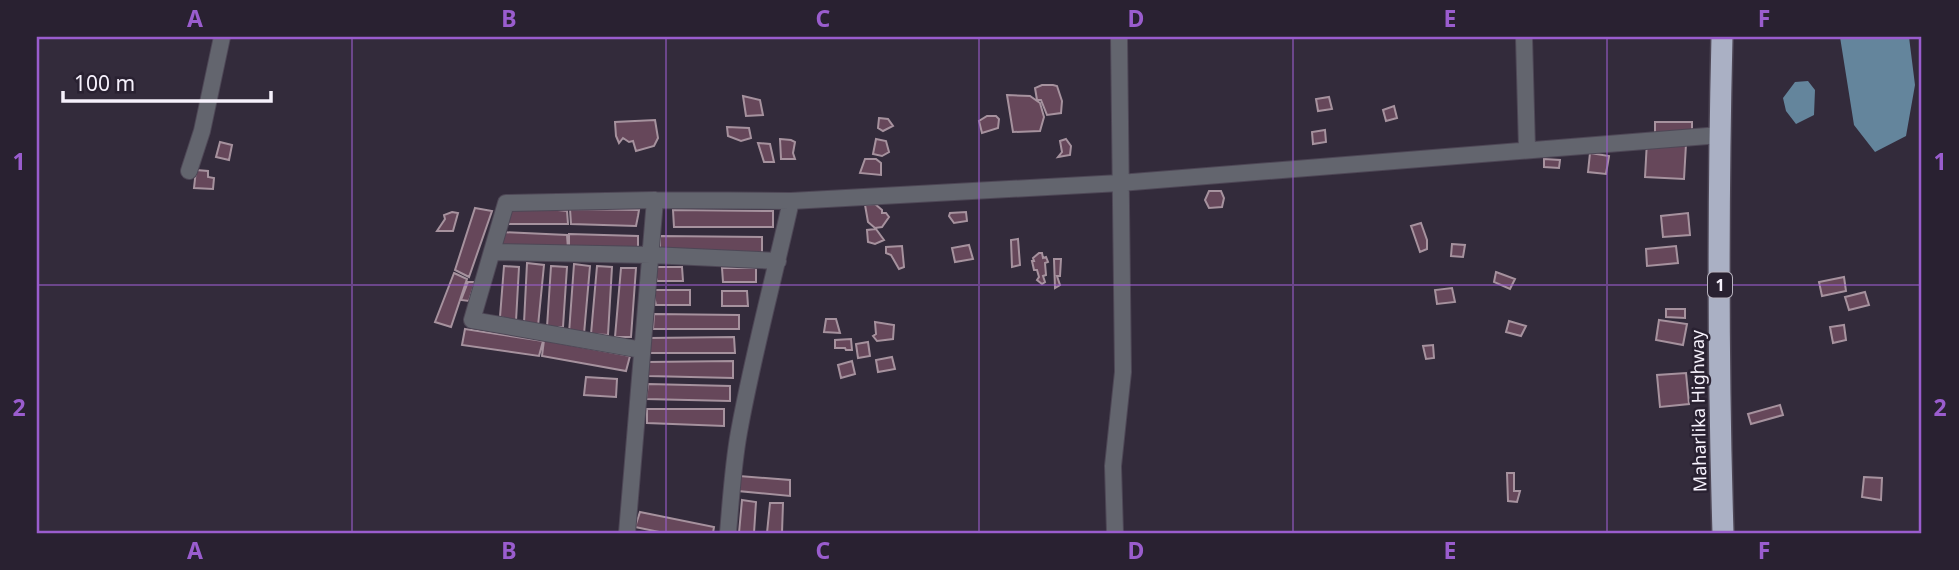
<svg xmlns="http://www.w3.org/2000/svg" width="1959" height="570" font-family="'Noto Sans',sans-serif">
  <rect width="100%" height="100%" fill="#332b3b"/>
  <path fill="#64859c" d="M 1840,37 L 1909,37 L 1915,85 L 1906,136 L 1875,152 L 1854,125 Z
    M 1808,81 L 1815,90 L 1814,115 L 1796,124 L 1786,111 L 1783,98 L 1795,82 Z"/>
  <path fill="#66475a" stroke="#a6929e" stroke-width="2" d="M 1042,85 L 1053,85 L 1057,86 L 1062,101 L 1061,113 L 1047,115 L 1041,100 L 1037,100 L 1035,88 Z
    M 1007,95 L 1030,96 L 1040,103 L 1044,117 L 1040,131 L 1013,132 Z
    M 743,96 L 760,100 L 763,115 L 746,116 Z
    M 1329,97 L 1332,109 L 1318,111 L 1316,99 Z
    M 1394,106 L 1397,118 L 1386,121 L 1383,110 Z
    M 987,116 L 996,116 L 999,119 L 998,128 L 982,133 L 979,121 Z
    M 879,118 L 888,119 L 893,126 L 883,131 L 878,128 Z
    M 655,120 L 658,138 L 654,146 L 636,151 L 633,141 L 629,142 L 623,138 L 619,143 L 616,136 L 615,122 Z
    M 1655,122 L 1692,122 L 1692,135 L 1655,136 Z
    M 727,127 L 749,128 L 751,138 L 741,141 L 728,136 Z
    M 1325,130 L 1326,142 L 1313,144 L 1312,132 Z
    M 780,139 L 791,140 L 795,142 L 793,153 L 795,159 L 781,159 Z
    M 876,139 L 886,141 L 889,152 L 882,156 L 873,154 Z
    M 1066,139 L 1071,146 L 1070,155 L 1058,157 L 1062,152 L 1060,141 Z
    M 1647,141 L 1686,144 L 1684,179 L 1645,177 Z
    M 220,142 L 232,145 L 229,160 L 216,157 Z
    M 758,143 L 770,144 L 774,162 L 764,162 Z
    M 1590,153 L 1609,156 L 1606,174 L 1588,172 Z
    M 865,159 L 876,159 L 881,163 L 881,175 L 860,173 Z
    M 1544,159 L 1560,160 L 1559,168 L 1544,167 Z
    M 196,170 L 208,171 L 208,177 L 214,178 L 213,189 L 194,188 Z
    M 1209,191 L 1221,191 L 1224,198 L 1222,207 L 1209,208 L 1205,200 Z
    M 875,204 L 882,210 L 882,213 L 886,213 L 889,217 L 882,227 L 875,228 L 868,222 L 865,205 Z
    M 475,208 L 492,211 L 469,277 L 455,270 Z
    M 540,208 L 567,211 L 568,224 L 508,224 L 510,210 Z
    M 570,209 L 639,210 L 638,216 L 636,226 L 571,224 Z
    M 673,210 L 773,211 L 773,227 L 674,227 Z
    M 452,212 L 458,213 L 453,231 L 437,231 L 445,219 L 444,215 Z
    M 966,212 L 967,221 L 954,223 L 949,216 L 950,213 Z
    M 1688,213 L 1690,235 L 1663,237 L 1661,216 Z
    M 1421,223 L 1427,240 L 1427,249 L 1420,252 L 1411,226 Z
    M 876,229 L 884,240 L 875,244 L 868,242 L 867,230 Z
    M 500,232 L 567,235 L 568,249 L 500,247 Z
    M 569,234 L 638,236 L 638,250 L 569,248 Z
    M 660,236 L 762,237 L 762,253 L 660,250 Z
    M 1018,239 L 1020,265 L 1012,267 L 1011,240 Z
    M 1452,244 L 1465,245 L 1463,257 L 1451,256 Z
    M 969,245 L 973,259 L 955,262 L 952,248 Z
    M 902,246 L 904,267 L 899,269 L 891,255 L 886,253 L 886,247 Z
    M 1676,246 L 1678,263 L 1647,266 L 1646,249 Z
    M 1039,253 L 1042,253 L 1043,258 L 1046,257 L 1048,262 L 1045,263 L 1046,275 L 1043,276 L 1045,282 L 1042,284 L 1037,280 L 1039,277 L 1037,270 L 1034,270 L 1032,261 L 1034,261 L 1033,258 Z
    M 1054,259 L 1061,259 L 1060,276 L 1057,276 L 1060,285 L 1055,288 Z
    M 527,263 L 544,265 L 538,326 L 524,323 Z
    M 574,264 L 590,266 L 584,334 L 569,333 Z
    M 504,266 L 519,267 L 516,321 L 500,317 Z
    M 551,266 L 567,267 L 563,327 L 547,327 Z
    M 597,266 L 612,267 L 608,335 L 591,334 Z
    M 655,267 L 682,267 L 683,281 L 657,281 L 654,271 Z
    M 621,268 L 636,268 L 631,337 L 615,337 Z
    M 722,268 L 756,268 L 756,282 L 723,282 Z
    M 1496,272 L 1515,279 L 1510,289 L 1494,282 Z
    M 454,273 L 467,279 L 451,327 L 435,322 Z
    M 1844,277 L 1846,291 L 1822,296 L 1819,282 Z
    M 468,282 L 475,282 L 469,301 L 461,300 Z
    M 1452,288 L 1455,302 L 1437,304 L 1435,290 Z
    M 655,290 L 690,290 L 690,305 L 656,305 L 654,296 Z
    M 722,291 L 747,291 L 748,306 L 722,306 Z
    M 1865,292 L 1869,305 L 1849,310 L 1845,297 Z
    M 1666,309 L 1685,309 L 1685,318 L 1666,317 Z
    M 654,314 L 739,315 L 739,329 L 653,329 Z
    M 826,319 L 836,319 L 840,333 L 824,332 Z
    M 1659,320 L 1687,324 L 1683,345 L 1656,340 Z
    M 1509,321 L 1526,326 L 1521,336 L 1506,332 Z
    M 875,322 L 894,325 L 893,339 L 877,341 L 873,336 L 876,334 Z
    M 1844,325 L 1846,340 L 1833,343 L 1830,327 Z
    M 465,329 L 543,341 L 539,356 L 462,345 Z
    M 734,337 L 735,353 L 649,353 L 649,338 Z
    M 851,339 L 852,350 L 846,350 L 845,348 L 835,348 L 835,340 Z
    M 544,340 L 630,356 L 626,371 L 542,356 Z
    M 868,342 L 870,356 L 858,358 L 856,344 Z
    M 1433,345 L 1434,358 L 1426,359 L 1423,346 Z
    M 892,357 L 895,369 L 878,372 L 876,360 Z
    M 733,361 L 733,378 L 648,376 L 648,362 Z
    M 852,361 L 855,374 L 841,378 L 838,365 Z
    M 1686,373 L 1689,404 L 1660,407 L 1657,375 Z
    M 586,377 L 617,379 L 616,397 L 584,395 Z
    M 648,384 L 730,386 L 730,401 L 646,399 Z
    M 1780,405 L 1783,415 L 1751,424 L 1748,414 Z
    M 647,409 L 724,409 L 724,426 L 647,423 Z
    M 1507,473 L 1514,473 L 1514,491 L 1520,491 L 1517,502 L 1508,501 Z
    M 739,476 L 790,480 L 790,496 L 738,491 Z
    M 1864,477 L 1882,478 L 1881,500 L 1862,497 Z
    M 742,500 L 756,502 L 754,533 L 739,533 Z
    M 770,503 L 783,503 L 782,533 L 767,533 Z
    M 640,512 L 714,527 L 713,533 L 664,533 L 635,527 Z"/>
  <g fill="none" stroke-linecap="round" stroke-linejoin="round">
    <g stroke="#4e4756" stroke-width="18">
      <path id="street" d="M 1524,37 L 1527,149
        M 189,171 L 202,131 L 222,37
        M 493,252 L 651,255 L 778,261
        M 642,350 L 472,320 L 506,203 L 655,200 L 791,201 L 1120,183 L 1720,135
        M 627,533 L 655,200
        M 728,533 C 731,499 733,465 739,432 C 753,354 774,278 791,201
        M 1115,533 L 1113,466 L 1123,372 L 1119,37"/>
    </g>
    <g stroke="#4e4756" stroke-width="24">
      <path id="highway" d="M 1722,37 C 1718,202 1718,368 1723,533"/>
    </g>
    <use href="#street" stroke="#63656e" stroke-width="16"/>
    <use href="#highway" stroke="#aab0c4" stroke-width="21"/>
  </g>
  <path fill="none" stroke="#9a5dce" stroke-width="2" stroke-opacity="0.55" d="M 352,37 L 352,533M 666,37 L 666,533M 979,37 L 979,533M 1293,37 L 1293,533M 1607,37 L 1607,533M 37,285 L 1922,285"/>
  <g text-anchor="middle" stroke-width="5" stroke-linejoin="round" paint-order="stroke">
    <rect fill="#292131" stroke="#b8b3bf" stroke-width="2" x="1708" y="272.5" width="24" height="25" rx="5"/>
    <g font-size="16" font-weight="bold" fill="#f6f1fc">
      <text x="1720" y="291">1</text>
    </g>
    <g font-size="18" fill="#f6f1fc" stroke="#292131">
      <text transform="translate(1699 411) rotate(-91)" y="6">Maharlika Highway</text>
    </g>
  </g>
  <rect width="1959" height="570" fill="none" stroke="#292131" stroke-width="77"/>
  <path d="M63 91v10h208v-10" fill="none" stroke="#f6f1fc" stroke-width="3.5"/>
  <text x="74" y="91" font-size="21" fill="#f6f1fc" stroke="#292131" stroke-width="5" paint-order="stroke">100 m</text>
  <rect x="38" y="38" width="1882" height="494" fill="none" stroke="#9a5dce" stroke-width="2.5"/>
  <g font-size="23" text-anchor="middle" font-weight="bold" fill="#9a5dce">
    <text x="195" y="27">A</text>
    <text x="509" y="27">B</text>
    <text x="823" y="27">C</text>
    <text x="1136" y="27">D</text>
    <text x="1450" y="27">E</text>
    <text x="1764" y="27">F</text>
    <text x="19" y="170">1</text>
    <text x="1940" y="170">1</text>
    <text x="19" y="416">2</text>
    <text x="1940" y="416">2</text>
    <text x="195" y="559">A</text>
    <text x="509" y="559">B</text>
    <text x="823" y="559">C</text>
    <text x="1136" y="559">D</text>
    <text x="1450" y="559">E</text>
    <text x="1764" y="559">F</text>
  </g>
</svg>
